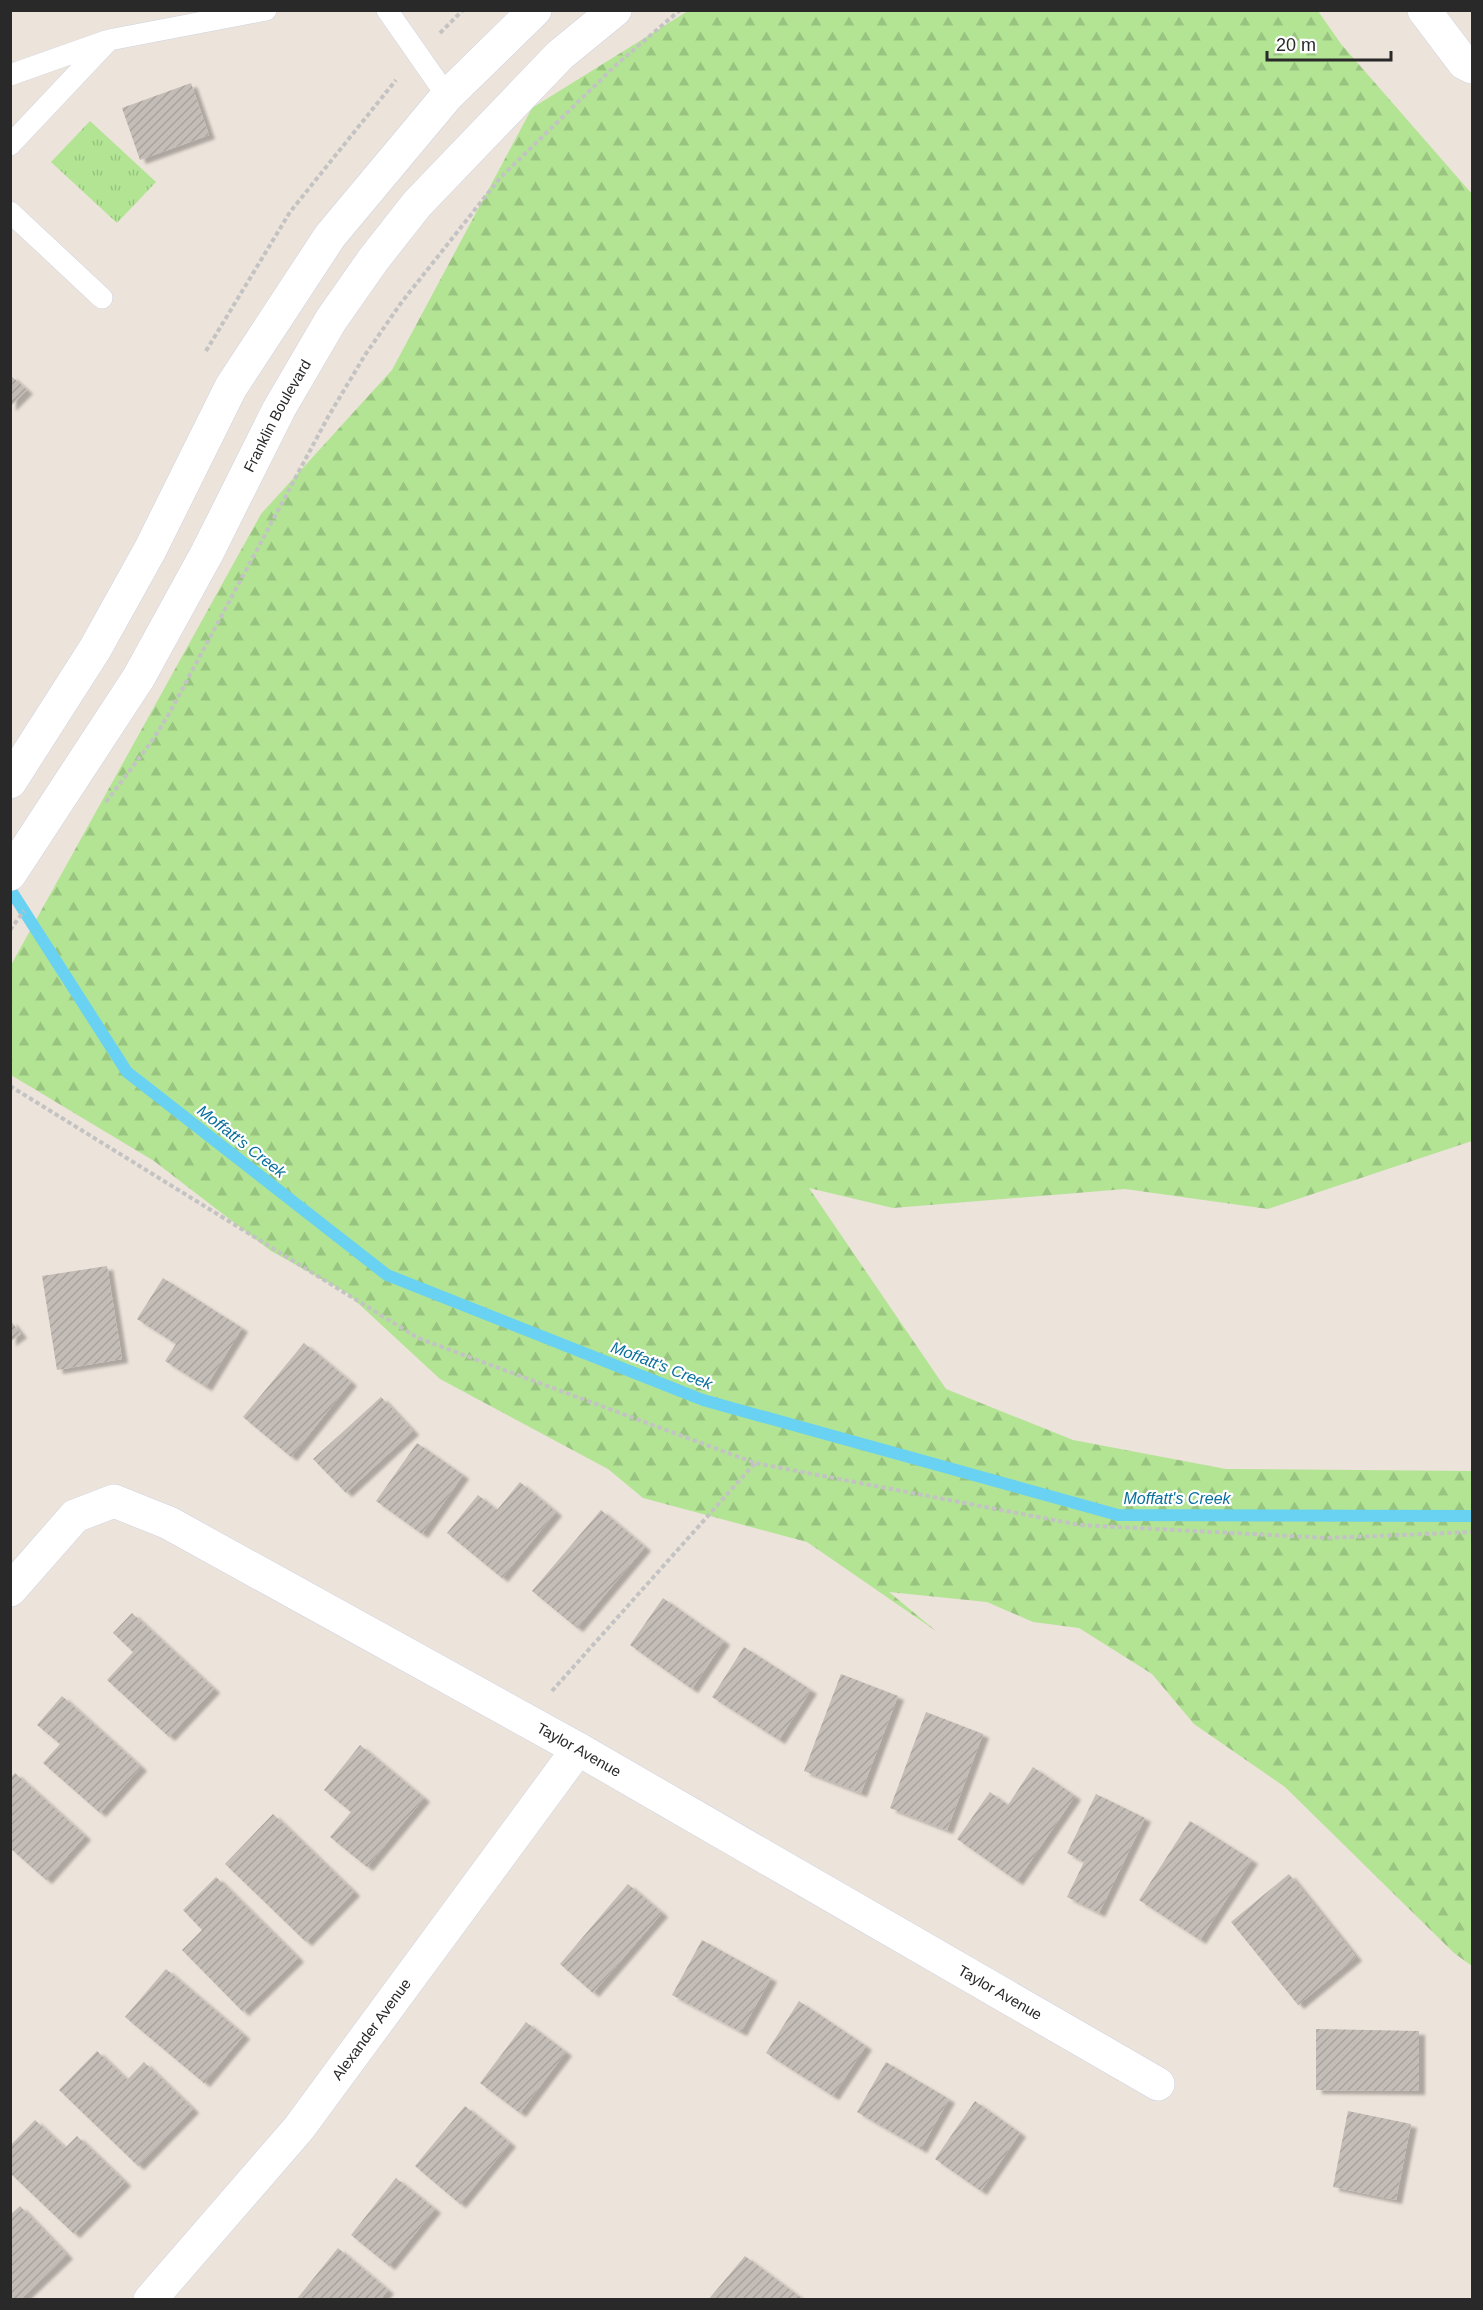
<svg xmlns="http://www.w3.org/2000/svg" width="1483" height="2310" font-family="Helvetica,sans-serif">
  <defs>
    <pattern id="grass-tufts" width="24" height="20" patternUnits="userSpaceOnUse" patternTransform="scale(1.5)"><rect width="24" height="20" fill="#b2e494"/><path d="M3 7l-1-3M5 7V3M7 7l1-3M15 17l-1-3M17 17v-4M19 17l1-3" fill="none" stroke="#99c480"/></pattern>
    <pattern id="forest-firs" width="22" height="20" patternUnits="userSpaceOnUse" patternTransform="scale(1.5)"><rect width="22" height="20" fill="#b2e494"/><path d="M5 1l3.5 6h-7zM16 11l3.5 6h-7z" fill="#99c480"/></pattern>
    <pattern id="building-hatch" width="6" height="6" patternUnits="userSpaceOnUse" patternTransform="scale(1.5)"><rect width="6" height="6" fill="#c4bdb7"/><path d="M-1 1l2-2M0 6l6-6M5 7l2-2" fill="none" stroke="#a8a29d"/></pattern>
    <filter id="shadow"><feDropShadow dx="6" dy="4" stdDeviation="1.5" flood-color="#0004"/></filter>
  </defs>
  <rect width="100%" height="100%" fill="#ece3da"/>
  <path fill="url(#grass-tufts)" d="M 90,121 L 156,182 L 117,223 L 51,162 Z"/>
  <path fill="url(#forest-firs)" d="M 688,11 L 1318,11 L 1341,44 L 1472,194 L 1472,1141 L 1268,1209 L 1125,1189 L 893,1208 L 809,1188 L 946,1389 L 1073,1440 L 1226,1469 L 1472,1471 L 1472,1966 L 1454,1953 L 1285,1787 L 1194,1724 L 1152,1674 L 1079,1628 L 1033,1622 L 987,1602 L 889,1592 L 936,1631 L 807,1542 L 643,1498 L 608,1469 L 440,1379 L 347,1293 L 271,1251 L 154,1161 L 11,1075 L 11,965 L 261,514 L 392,370 L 532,108 Z"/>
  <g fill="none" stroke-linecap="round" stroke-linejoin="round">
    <path stroke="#69d2f2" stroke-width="12" d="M 10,889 L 127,1072 L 387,1275 L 703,1400 L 1118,1515 L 1472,1516"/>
  </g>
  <path fill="url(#building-hatch)" filter="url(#shadow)" d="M 191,83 L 209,135 L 140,160 L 122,108 Z
    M 10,375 L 27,390 L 10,407 Z
    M 107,1266 L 122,1359 L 57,1370 L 42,1276 Z
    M 163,1278 L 242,1328 L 206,1387 L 165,1361 L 176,1344 L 137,1319 Z
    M 10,1320 L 21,1334 L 10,1342 Z
    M 304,1343 L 351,1382 L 291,1457 L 243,1417 Z
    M 381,1397 L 413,1431 L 346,1493 L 313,1459 Z
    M 417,1443 L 463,1475 L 422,1534 L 376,1501 Z
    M 520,1482 L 556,1512 L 502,1578 L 447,1533 L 478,1495 L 497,1510 Z
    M 601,1510 L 645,1547 L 577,1628 L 532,1591 Z
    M 663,1598 L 724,1641 L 692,1689 L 630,1645 Z
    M 132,1613 L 214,1689 L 169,1737 L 107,1680 L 133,1652 L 113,1633 Z
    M 744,1647 L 811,1690 L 779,1740 L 712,1697 Z
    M 841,1674 L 898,1696 L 861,1793 L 804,1771 Z
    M 62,1696 L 141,1767 L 100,1813 L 43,1763 L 60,1744 L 37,1725 Z
    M 926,1712 L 983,1734 L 947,1830 L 890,1808 Z
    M 360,1745 L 424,1798 L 367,1867 L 330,1837 L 351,1812 L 324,1790 Z
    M 1033,1767 L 1075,1796 L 1017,1881 L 957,1839 L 990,1792 L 1008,1805 Z
    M 15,1773 L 85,1836 L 46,1880 L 10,1848 L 10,1778 Z
    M 1096,1794 L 1145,1818 L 1099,1913 L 1067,1897 L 1084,1862 L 1067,1853 Z
    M 273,1814 L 354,1892 L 306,1942 L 225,1864 Z
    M 1190,1821 L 1252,1860 L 1200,1940 L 1139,1900 Z
    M 1289,1874 L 1356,1957 L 1298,2005 L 1231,1922 Z
    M 216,1877 L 298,1958 L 243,2012 L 182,1950 L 202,1930 L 183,1910 Z
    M 628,1884 L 662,1913 L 593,1993 L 560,1964 Z
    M 702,1940 L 771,1978 L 741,2032 L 672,1995 Z
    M 166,1969 L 244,2035 L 204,2083 L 125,2017 Z
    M 799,2001 L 866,2046 L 833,2096 L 766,2053 Z
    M 526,2022 L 566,2052 L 520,2113 L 480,2083 Z
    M 1316,2029 L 1419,2031 L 1419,2091 L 1316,2090 Z
    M 97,2051 L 127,2080 L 144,2062 L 193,2109 L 138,2166 L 59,2090 Z
    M 886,2062 L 949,2099 L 921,2149 L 857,2112 Z
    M 975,2101 L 1020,2133 L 981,2191 L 935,2159 Z
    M 465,2106 L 510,2143 L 460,2204 L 415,2166 Z
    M 1348,2111 L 1411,2124 L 1396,2200 L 1333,2187 Z
    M 35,2120 L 65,2148 L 77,2136 L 125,2182 L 74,2234 L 10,2173 L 10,2146 Z
    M 396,2178 L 435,2209 L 389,2266 L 351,2235 Z
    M 20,2206 L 67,2255 L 20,2300 L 10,2300 L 10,2215 Z
    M 338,2248 L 388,2290 L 380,2300 L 296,2300 Z
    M 745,2256 L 804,2300 L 708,2300 Z"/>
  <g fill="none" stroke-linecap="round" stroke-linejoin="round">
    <g stroke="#cfd3e2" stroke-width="22">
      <path id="service" d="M 387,10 L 447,96
        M 10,75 L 106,41
        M 10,145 L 109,40 L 266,10
        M 10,212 L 102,298"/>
    </g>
    <g stroke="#cfd3e2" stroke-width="34">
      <g id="minor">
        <path id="s1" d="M 10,1590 L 75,1516 L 114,1501 L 169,1523 L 578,1749 L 1158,2084"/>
        <path id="s2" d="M 150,2300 L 299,2128 L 578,1749"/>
      </g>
    </g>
    <g stroke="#cfd3e2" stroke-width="34">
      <path id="tertiary" d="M 1424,10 L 1464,63 L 1472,67"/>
    </g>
    <g stroke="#cfd3e2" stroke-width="34">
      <g id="secondary">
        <path d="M 10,782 L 95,649 L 150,550 L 231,387 L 330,236 L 447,96 L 535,10"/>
        <path id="s3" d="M 10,874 L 139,677 L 207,553 L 279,409 L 331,320 L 373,260 L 417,204 L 560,55 L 615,10"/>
      </g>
    </g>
    <path stroke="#c3c3c3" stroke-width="4" stroke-dasharray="4.5 3" stroke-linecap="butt" d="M 440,33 L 463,10
      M 206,351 L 290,212 L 396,80
      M 106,802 L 152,741 L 170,712 L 328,417 L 365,355 L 401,303 L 500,178 L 616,65 L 680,10
      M 10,930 L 24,911
      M 10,1086 L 418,1338 L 755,1463 L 1080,1525 L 1327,1538 L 1472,1532
      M 552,1691 L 755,1463"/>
    <use href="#service" stroke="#fff" stroke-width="21"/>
    <use href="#minor" stroke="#fff" stroke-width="33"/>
    <use href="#tertiary" stroke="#fff" stroke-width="33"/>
    <use href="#secondary" stroke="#fff" stroke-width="33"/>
  </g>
  <g text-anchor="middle" stroke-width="4.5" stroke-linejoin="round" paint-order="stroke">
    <g font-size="15" fill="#292929" stroke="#fff">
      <text dy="5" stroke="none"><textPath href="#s3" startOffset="531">Franklin Boulevard</textPath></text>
      <text dy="5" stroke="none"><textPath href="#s1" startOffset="668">Taylor Avenue</textPath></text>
      <text dy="5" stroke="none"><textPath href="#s1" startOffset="1154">Taylor Avenue</textPath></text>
      <text dy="5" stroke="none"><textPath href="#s2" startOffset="350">Alexander Avenue</textPath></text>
    </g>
    <g font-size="16" font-style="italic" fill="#096f9c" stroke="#fff">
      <text transform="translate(242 1141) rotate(38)" y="6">Moffatt's Creek</text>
      <text transform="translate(662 1365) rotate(21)" y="6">Moffatt's Creek</text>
      <text x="1177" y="1504">Moffatt's Creek</text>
    </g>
  </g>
  <rect width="1483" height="2310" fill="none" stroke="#292929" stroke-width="24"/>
  <path d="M1267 51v9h124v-9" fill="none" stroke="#292929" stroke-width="3"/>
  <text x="1276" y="51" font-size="18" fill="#292929" stroke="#ffffff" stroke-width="4.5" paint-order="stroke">20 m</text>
</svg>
